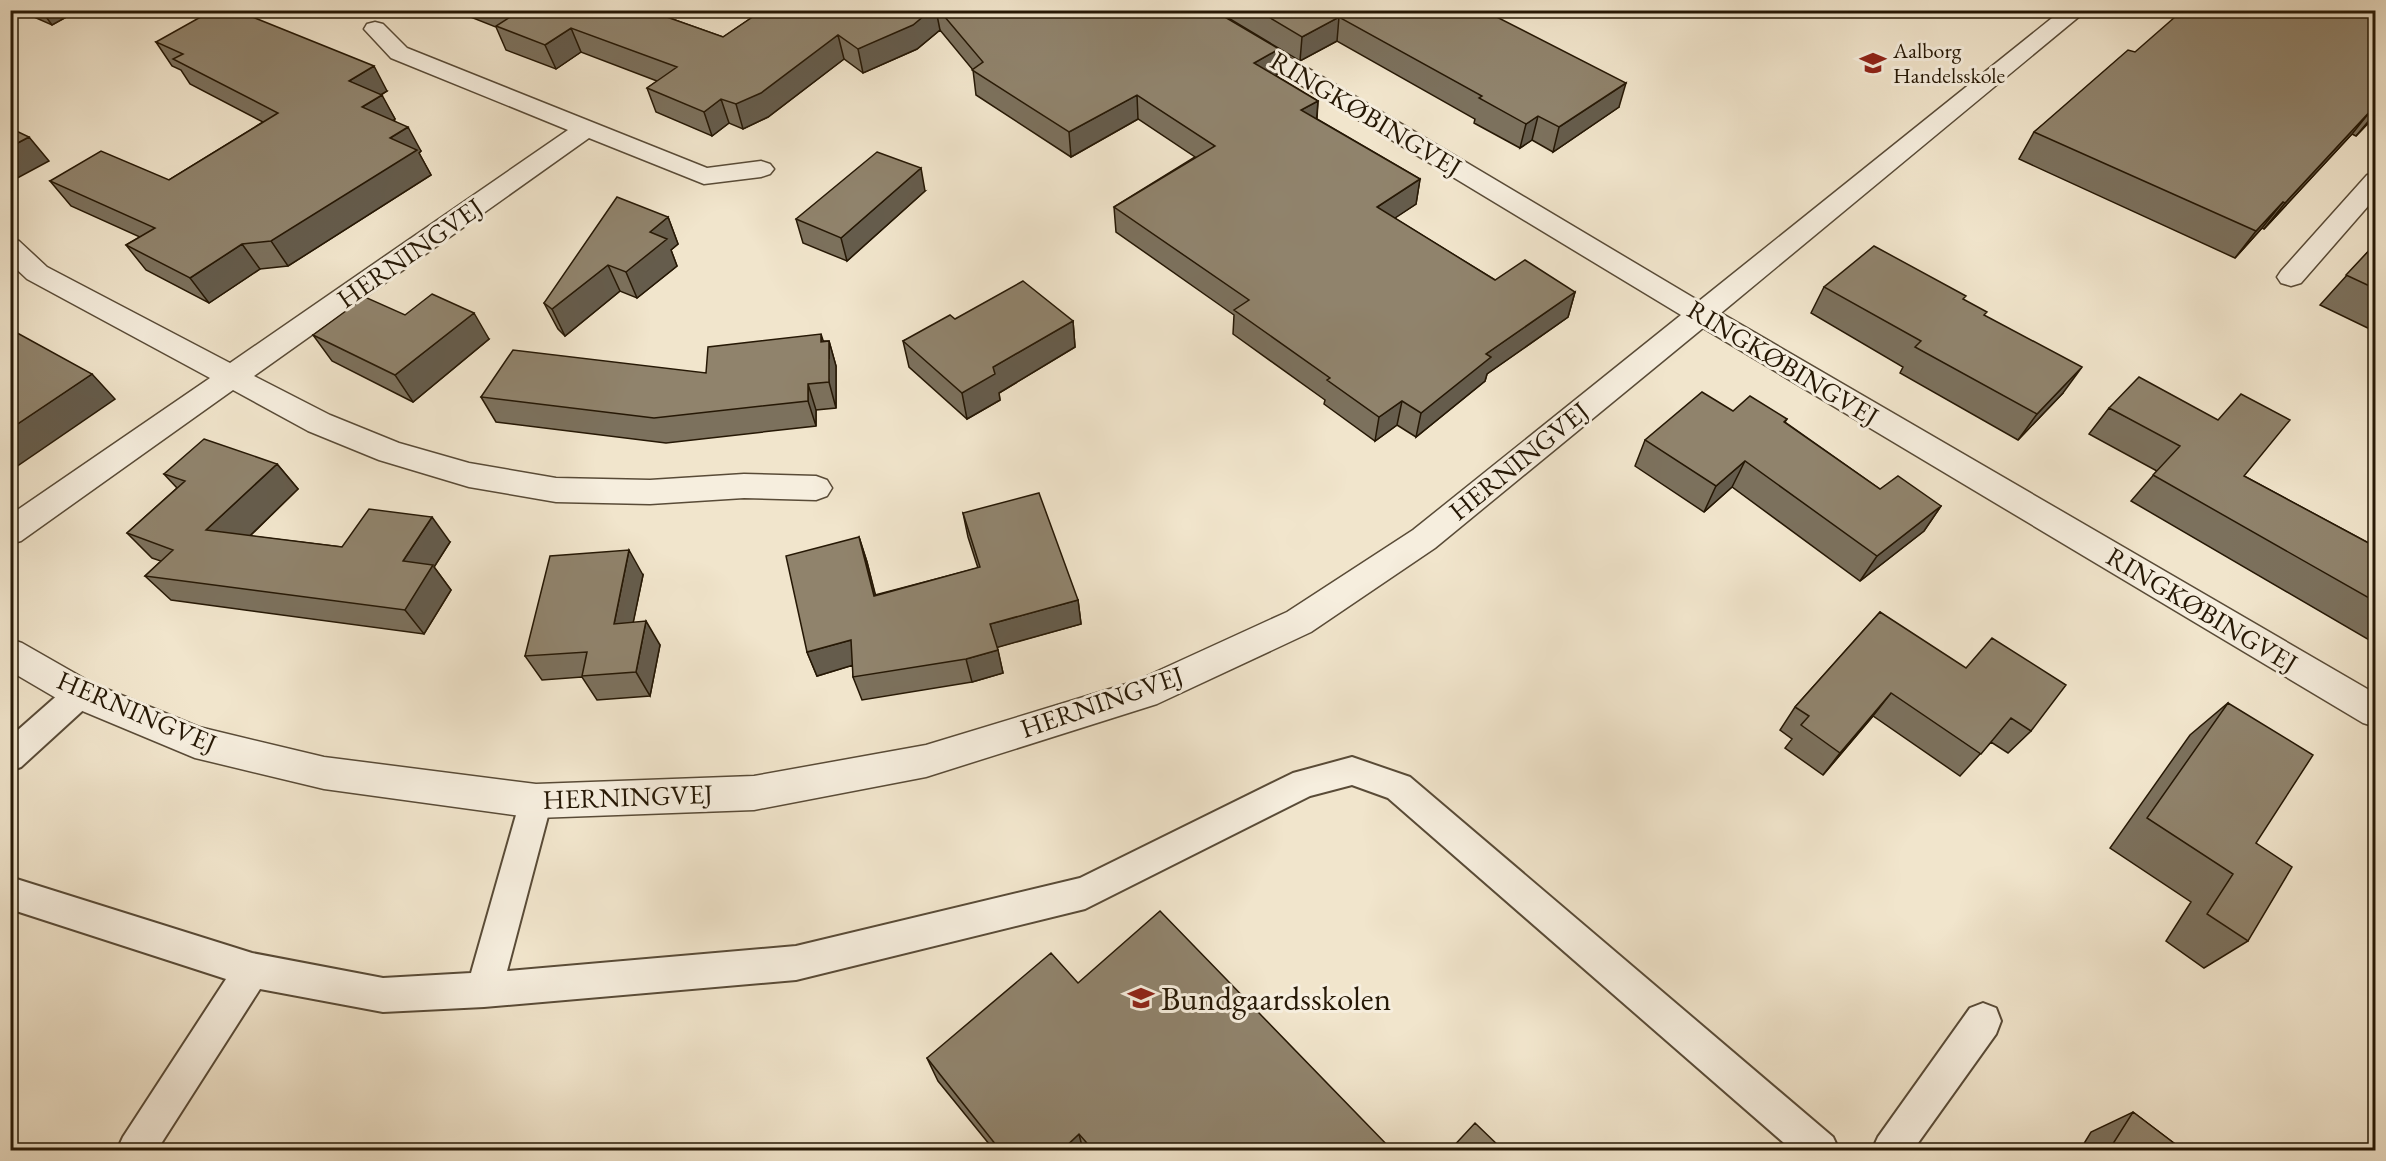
<svg xmlns="http://www.w3.org/2000/svg" width="2386" height="1161" font-family="'EB Garamond',serif">
  <rect width="100%" height="100%" fill="#f1e5cc"/>
  <filter id="stains"><feTurbulence type="fractalNoise" baseFrequency=".00333" numOctaves="4"/><feColorMatrix values="0 0 0 0 .2 0 0 0 0 .09 0 0 0 0 .02 0 0 0 .5 -.17"/></filter>
  <radialGradient id="worn" r=".72"><stop offset=".6" stop-color="#630" stop-opacity="0"/><stop offset="1" stop-color="#630" stop-opacity=".3"/></radialGradient>
  <g fill="none" stroke-linecap="round" stroke-linejoin="round">
    <g stroke="#594b37" stroke-width="4">
      <path id="lane" d="M 80,681 L 91,685 L 95,694 L 91,703 L 21,767 L 10,771 L 10,737 L 69,685 Z
        M 1352,757 L 1410,777 L 1833,1137 L 1839,1150 L 1792,1150 L 1388,798 L 1352,785 L 1310,796 L 1085,909 L 796,980 L 484,1007 L 383,1012 L 260,989 L 157,1150 L 117,1150 L 123,1137 L 226,979 L 10,909 L 10,877 L 252,953 L 383,978 L 471,973 L 520,801 L 525,791 L 536,787 L 547,791 L 552,801 L 507,971 L 796,946 L 1080,878 L 1293,773 Z
        M 1983,1003 L 1996,1008 L 2001,1021 L 1996,1034 L 1913,1150 L 1872,1150 L 1878,1137 L 1970,1008 Z"/>
    </g>
    <g stroke="#594b37" stroke-width="3">
      <path id="street" d="M 1182,10 L 1210,10 L 1699,301 L 2062,10 L 2087,10 L 1721,313 L 2376,694 L 2376,727 L 2363,723 L 1703,328 L 1435,548 L 1311,632 L 1157,704 L 926,777 L 754,810 L 536,818 L 324,789 L 195,758 L 68,705 L 10,671 L 10,639 L 22,643 L 92,683 L 199,727 L 324,757 L 536,784 L 754,776 L 926,745 L 1136,681 L 1287,612 L 1413,530 L 1681,315 L 1185,15 Z
        M 375,22 L 383,24 L 407,48 L 707,168 L 761,161 L 770,164 L 774,169 L 770,174 L 761,177 L 704,184 L 589,138 L 254,376 L 330,415 L 399,443 L 469,463 L 556,478 L 650,480 L 744,474 L 816,476 L 827,480 L 832,488 L 827,496 L 816,500 L 744,498 L 650,504 L 556,502 L 469,487 L 379,460 L 308,431 L 233,390 L 21,541 L 10,544 L 10,515 L 210,378 L 27,279 L 10,263 L 10,238 L 19,241 L 47,267 L 230,363 L 568,130 L 391,58 L 364,29 L 367,24 Z
        M 2376,173 L 2376,197 L 2301,283 L 2291,286 L 2281,283 L 2277,277 L 2281,271 L 2367,175 Z"/>
    </g>
    <use href="#lane" fill="#f6eede" fill-rule="evenodd"/>
    <use href="#street" fill="#f6eede" fill-rule="evenodd"/>
  </g>
  <path fill="#7c715d" stroke="#261805" stroke-width="1.5" d="M 18,10 L 79,10 L 52,25 Z
    M 453,10 L 647,10 L 723,37 L 763,10 L 1213,10 L 1278,74 L 1275,75 L 1318,101 L 1317,119 L 1420,179 L 1416,204 L 1394,218 L 1495,280 L 1575,292 L 1568,317 L 1487,374 L 1485,381 L 1416,437 L 1397,425 L 1375,441 L 1324,404 L 1325,400 L 1233,334 L 1234,315 L 1116,232 L 1114,207 L 1195,157 L 1138,119 L 1071,157 L 976,95 L 973,70 L 940,30 L 917,49 L 863,73 L 844,59 L 768,117 L 743,129 L 729,123 L 712,136 L 656,112 L 647,88 L 657,81 L 581,52 L 556,69 L 506,50 L 496,27 Z
    M 1215,10 L 1483,10 L 1619,107 L 1553,152 L 1532,140 L 1520,148 L 1474,123 L 1475,119 L 1337,41 L 1300,61 Z
    M 2376,10 L 2376,115 L 2356,136 L 2352,134 L 2264,229 L 2262,228 L 2235,258 L 2019,159 L 2034,132 L 2135,52 Z
    M 156,42 L 387,91 L 381,95 L 395,119 L 394,120 L 421,151 L 419,153 L 431,175 L 288,266 L 260,269 L 209,303 L 146,270 L 126,245 L 140,237 L 71,206 L 50,181 L 169,180 L 263,122 L 190,84 L 181,70 L 172,66 Z
    M 925,191 L 847,261 L 803,243 L 796,219 Z
    M 668,217 L 678,244 L 671,250 L 677,266 L 637,298 L 620,291 L 565,336 L 558,329 L 544,303 Z
    M 2376,243 L 2376,332 L 2320,305 Z
    M 1824,287 L 1964,300 L 1985,316 L 2063,393 L 2018,440 L 1900,373 L 1903,367 L 1811,313 Z
    M 405,315 L 489,339 L 413,402 L 332,361 L 313,335 Z
    M 955,319 L 1073,321 L 1075,347 L 999,393 L 1000,400 L 967,419 L 909,367 L 903,341 Z
    M 823,341 L 829,341 L 836,366 L 836,408 L 816,410 L 816,426 L 666,443 L 496,422 L 481,397 L 706,373 Z
    M 2109,408 L 2244,476 L 2376,547 L 2376,644 L 2131,501 L 2157,471 L 2089,434 Z
    M 1733,411 L 1787,419 L 1785,422 L 1880,489 L 1941,506 L 1924,531 L 1860,581 L 1732,487 L 1704,512 L 1635,466 L 1645,440 Z
    M 277,464 L 298,489 L 250,536 L 342,547 L 450,542 L 434,567 L 451,590 L 424,634 L 171,600 L 145,576 L 161,561 L 152,558 L 127,533 L 177,488 L 164,474 Z
    M 963,513 L 1078,600 L 1081,624 L 997,647 L 1003,673 L 972,682 L 862,700 L 853,677 L 853,665 L 817,676 L 807,652 L 859,537 L 867,562 L 875,595 L 978,568 L 968,537 Z
    M 643,575 L 633,622 L 660,645 L 650,696 L 597,700 L 582,677 L 542,680 L 525,656 Z
    M 1880,612 L 2031,731 L 2008,753 L 1991,742 L 1960,776 L 1873,716 L 1823,775 L 1785,748 L 1792,739 L 1780,730 L 1795,707 Z
    M 2228,703 L 2256,843 L 2248,941 L 2204,968 L 2166,941 L 2191,902 L 2110,848 L 2190,735 Z
    M 1078,983 L 1392,1150 L 994,1150 L 938,1081 L 927,1058 Z
    M 2133,1112 L 2183,1150 L 2080,1150 L 2091,1132 Z"/>
  <path fill="#655c4c" stroke="#261805" stroke-width="1.5" d="M 41,10 L 79,10 L 52,25 Z
    M 931,10 L 936,10 L 940,30 L 917,49 L 863,73 L 858,49 Z
    M 1339,17 L 1337,41 L 1300,61 L 1302,37 Z
    M 571,28 L 581,52 L 556,69 L 545,45 Z
    M 838,35 L 844,59 L 768,117 L 743,129 L 736,104 Z
    M 1279,49 L 1278,74 L 1253,87 L 1254,63 Z
    M 374,66 L 387,91 L 363,106 L 349,81 Z
    M 1626,83 L 1619,107 L 1553,152 L 1559,127 Z
    M 382,95 L 395,119 L 376,132 L 362,107 Z
    M 1137,95 L 1138,119 L 1071,157 L 1069,132 Z
    M 721,99 L 729,123 L 712,136 L 704,112 Z
    M 1318,101 L 1316,125 L 1301,110 Z
    M 2373,108 L 2352,134 L 2264,229 L 2285,203 Z
    M 2376,112 L 2376,115 L 2356,136 Z
    M 1538,116 L 1532,140 L 1520,148 L 1526,124 Z
    M 408,127 L 421,151 L 419,153 L 431,175 L 288,266 L 271,241 L 390,138 Z
    M 29,137 L 49,161 L 10,182 L 10,147 Z
    M 921,168 L 925,191 L 847,261 L 841,238 Z
    M 1420,179 L 1416,204 L 1374,232 L 1377,207 Z
    M 2283,202 L 2262,228 L 2235,258 L 2256,231 Z
    M 668,217 L 678,244 L 671,250 L 677,266 L 637,298 L 626,272 L 650,232 Z
    M 242,244 L 260,269 L 209,303 L 190,278 Z
    M 608,265 L 620,291 L 565,336 L 552,309 Z
    M 1575,292 L 1568,317 L 1487,374 L 1485,381 L 1416,437 L 1421,413 L 1486,354 Z
    M 474,313 L 489,339 L 413,402 L 395,375 Z
    M 1073,321 L 1075,347 L 999,393 L 1000,400 L 967,419 L 962,393 L 993,367 Z
    M 821,334 L 829,359 L 829,341 L 836,366 L 836,408 L 829,382 L 821,342 Z
    M 2082,367 L 2063,393 L 2018,440 L 2037,414 Z
    M 92,374 L 115,399 L 10,471 L 10,429 Z
    M 808,384 L 816,410 L 816,426 L 808,401 Z
    M 1402,401 L 1397,425 L 1375,441 L 1379,417 Z
    M 1745,461 L 1732,487 L 1704,512 L 1716,486 Z
    M 277,464 L 298,489 L 230,555 L 206,530 Z
    M 1941,506 L 1924,531 L 1860,581 L 1877,556 Z
    M 432,517 L 450,542 L 434,567 L 451,590 L 424,634 L 405,610 L 403,561 Z
    M 859,537 L 867,562 L 882,620 L 874,596 Z
    M 629,550 L 643,575 L 628,648 L 614,624 Z
    M 1078,600 L 1081,624 L 995,648 L 990,624 Z
    M 646,621 L 660,645 L 650,696 L 636,672 Z
    M 851,640 L 860,663 L 817,676 L 807,652 Z
    M 998,650 L 1003,673 L 972,682 L 966,659 Z
    M 1891,693 L 1873,716 L 1823,775 L 1840,753 Z
    M 1079,1134 L 1083,1150 L 1062,1150 Z"/>
  <path fill="#90836c" stroke="#261805" stroke-width="1.5" d="M 213,10 L 235,10 L 374,66 L 349,81 L 382,95 L 362,107 L 408,127 L 390,138 L 417,150 L 271,241 L 242,244 L 190,278 L 126,245 L 155,228 L 50,181 L 101,151 L 169,180 L 278,113 L 173,59 L 183,54 L 156,42 Z
    M 506,10 L 647,10 L 723,37 L 763,10 L 931,10 L 913,25 L 858,49 L 838,35 L 761,93 L 736,104 L 721,99 L 704,112 L 647,88 L 677,67 L 571,28 L 545,45 L 496,26 L 515,14 Z
    M 939,10 L 1213,10 L 1279,49 L 1254,63 L 1318,101 L 1301,110 L 1420,179 L 1377,207 L 1495,280 L 1525,260 L 1575,292 L 1486,354 L 1491,357 L 1421,413 L 1402,401 L 1379,417 L 1327,380 L 1330,378 L 1234,310 L 1249,300 L 1114,207 L 1215,146 L 1137,95 L 1069,132 L 972,70 L 983,62 Z
    M 1257,10 L 1483,10 L 1626,83 L 1559,127 L 1538,116 L 1526,124 L 1479,98 L 1482,96 L 1339,17 L 1302,37 Z
    M 2183,10 L 2376,10 L 2376,109 L 2373,108 L 2285,203 L 2283,202 L 2256,231 L 2034,132 L 2128,50 L 2135,52 Z
    M 10,128 L 29,137 L 10,147 Z
    M 877,152 L 921,168 L 841,238 L 796,219 Z
    M 617,197 L 668,217 L 650,232 L 667,239 L 626,272 L 608,265 L 552,309 L 544,303 Z
    M 2376,243 L 2376,289 L 2346,275 Z
    M 1874,246 L 1966,296 L 1963,299 L 1987,312 L 1984,315 L 2082,367 L 2037,414 L 1915,347 L 1921,341 L 1824,287 Z
    M 1023,281 L 1073,321 L 993,367 L 995,374 L 962,393 L 903,341 L 950,315 L 955,319 Z
    M 432,294 L 474,313 L 395,375 L 313,335 L 365,297 L 405,315 Z
    M 10,329 L 92,374 L 10,429 Z
    M 821,334 L 821,342 L 829,341 L 829,382 L 808,384 L 808,401 L 654,418 L 481,397 L 513,350 L 706,373 L 708,347 Z
    M 2139,377 L 2218,420 L 2241,394 L 2290,420 L 2244,476 L 2376,547 L 2376,602 L 2153,475 L 2180,446 L 2109,408 Z
    M 1702,392 L 1733,411 L 1750,396 L 1787,419 L 1784,422 L 1880,489 L 1898,476 L 1941,506 L 1877,556 L 1745,461 L 1716,486 L 1645,440 Z
    M 204,439 L 277,464 L 206,530 L 342,547 L 369,509 L 432,517 L 403,561 L 433,565 L 405,610 L 145,576 L 173,550 L 127,533 L 185,481 L 164,474 Z
    M 1039,493 L 1078,600 L 990,624 L 998,650 L 966,659 L 853,677 L 851,640 L 807,652 L 786,556 L 859,537 L 874,596 L 980,567 L 963,513 Z
    M 629,550 L 614,624 L 646,621 L 636,672 L 582,676 L 587,652 L 525,656 L 550,556 Z
    M 1880,612 L 1966,668 L 1992,638 L 2066,685 L 2031,731 L 2011,718 L 1981,754 L 1891,693 L 1840,753 L 1801,725 L 1809,716 L 1795,707 Z
    M 2228,703 L 2313,755 L 2256,843 L 2292,867 L 2248,941 L 2207,914 L 2233,874 L 2147,818 Z
    M 1160,911 L 1392,1150 L 1093,1150 L 1079,1134 L 1062,1150 L 1000,1150 L 927,1058 L 1051,953 L 1078,983 Z
    M 2133,1112 L 2183,1150 L 2109,1150 Z
    M 1475,1123 L 1503,1150 L 1450,1150 Z"/>
  <defs>
    <g id="school-bare" transform="scale(2.07)"><path d="M0-5L7-2L0 1L-7-2ZM-4 1L0 2.5L4 1V4Q0 6-4 4Z" fill="#8f2418" stroke="#f6eede" stroke-width="2.5" paint-order="stroke"/></g>
  </defs>
  <g fill-rule="evenodd">
    <use href="#school-bare" x="1873" y="63"/>
    <use href="#school-bare" x="1141" y="998"/>
  </g>
  <g text-anchor="middle" stroke-width="6" stroke-linejoin="round" paint-order="stroke">
    <g font-size="22" fill="#261805" stroke="#f6eede" text-anchor="start">
      <text x="1893" y="58">Aalborg<tspan x="1893" dy="25">Handelsskole</tspan></text>
    </g>
    <g font-size="27" fill="#261805" stroke="#f6eede">
      <text transform="translate(1366 114) rotate(31)" y="9">RINGKØBINGVEJ</text>
      <text transform="translate(410 253) rotate(-35)" y="9">HERNINGVEJ</text>
      <text transform="translate(1783 363) rotate(31)" y="9">RINGKØBINGVEJ</text>
      <text transform="translate(1519 461) rotate(-39)" y="9">HERNINGVEJ</text>
      <text transform="translate(2202 610) rotate(31)" y="9">RINGKØBINGVEJ</text>
      <text transform="translate(1102 702) rotate(-19)" y="9">HERNINGVEJ</text>
      <text transform="translate(137 712) rotate(23)" y="9">HERNINGVEJ</text>
      <text transform="translate(628 797) rotate(-2)" y="9">HERNINGVEJ</text>
    </g>
    <g font-size="33" fill="#261805" stroke="#f6eede" text-anchor="start">
      <text x="1161" y="1010">Bundgaardsskolen</text>
    </g>
  </g>
  <rect width="2386" height="1161" fill="none" stroke="#f1e5cc" stroke-width="36"/>
  <rect x="12" y="12" width="2362" height="1137" fill="none" stroke="#261805" stroke-width="3"/>
  <rect x="18" y="18" width="2350" height="1125" fill="none" stroke="#261805" stroke-width="1.5"/>
  <rect width="100%" height="100%" filter="url(#stains)"/>
  <rect width="100%" height="100%" fill="url(#worn)"/>
</svg>
